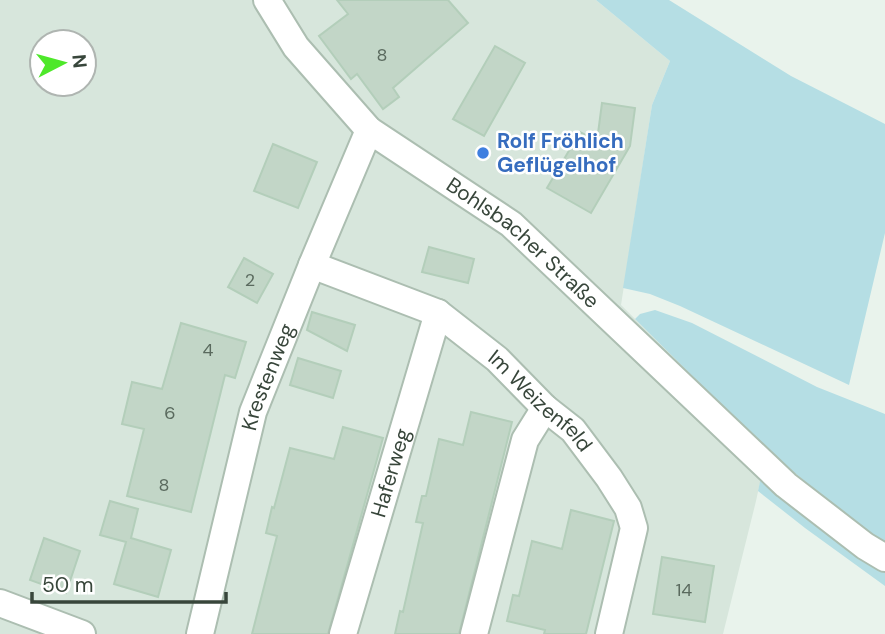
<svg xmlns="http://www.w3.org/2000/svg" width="885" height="634" font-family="'DM Sans',sans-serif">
  <rect width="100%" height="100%" fill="#e9f3ec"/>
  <path fill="#d7e6dc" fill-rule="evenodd" d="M 0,0 L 596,0 L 670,61 L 652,105 L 621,305 L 767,450 L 756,501 L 723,634 L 0,634 ZM 42,42 L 84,42 L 84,84 L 42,84 Z"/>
  <path fill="#b5dee4" d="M 596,0 L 669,0 L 791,76 L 885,124 L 885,233 L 849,385 L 680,306 L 650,294 L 623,288 L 652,105 L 670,61 Z
    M 655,310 L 692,323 L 817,387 L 885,414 L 885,544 L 865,531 L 767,450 L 635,319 L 640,314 Z
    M 761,477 L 848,547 L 885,572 L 885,586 L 805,528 L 758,491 Z"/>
  <path fill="#c2d6c7" stroke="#b3ceba" stroke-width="2" d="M 337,0 L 448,0 L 468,23 L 393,88 L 399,97 L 383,109 L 357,74 L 351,79 L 319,36 L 348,14 Z
    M 495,46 L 525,63 L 484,136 L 453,119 Z
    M 602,103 L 635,108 L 630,146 L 591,213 L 547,188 L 580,132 L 597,141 Z
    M 273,144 L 317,162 L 298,208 L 254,191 Z
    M 429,247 L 474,259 L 468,283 L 422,272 Z
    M 244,258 L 273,274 L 257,303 L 228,287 Z
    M 312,312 L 355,325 L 347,351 L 307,330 Z
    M 181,323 L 246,342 L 235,378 L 225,375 L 191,512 L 127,496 L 144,429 L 122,424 L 132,382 L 162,389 Z
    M 298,358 L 341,371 L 333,398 L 290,385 Z
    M 471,412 L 512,422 L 459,634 L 395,634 L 400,611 L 403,612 L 423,523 L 416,522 L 422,496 L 426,496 L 439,439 L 463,445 Z
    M 343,427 L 383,438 L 328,634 L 252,634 L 277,536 L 266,533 L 272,507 L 274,508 L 290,448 L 334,459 Z
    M 110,501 L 138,509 L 131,538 L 171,550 L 158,597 L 114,584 L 126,542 L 100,535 Z
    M 571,510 L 614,521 L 586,634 L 544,634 L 545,630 L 507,621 L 513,595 L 519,596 L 532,541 L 562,549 Z
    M 44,538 L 80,551 L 66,593 L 30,580 Z
    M 662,557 L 714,566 L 705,622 L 653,614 Z"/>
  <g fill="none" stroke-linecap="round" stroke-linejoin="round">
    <g stroke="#acbeb1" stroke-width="30">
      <g id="minor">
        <path id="s1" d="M 267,0 L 296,47 L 369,130 L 511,224 L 786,485 L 865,546 L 885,558"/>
        <path id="s2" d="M 312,265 L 438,313 L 497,359 L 545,408 L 573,430 L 609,478 L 628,508 L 634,528 L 609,634"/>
        <path d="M 0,603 L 82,634"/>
        <path id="s3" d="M 200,634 L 253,412 L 312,265 L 369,130"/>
        <path id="s4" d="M 343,634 L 438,313"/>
        <path d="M 474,634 L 525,440 L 545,408"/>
      </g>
    </g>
    <use href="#minor" stroke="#fff" stroke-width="26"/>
  </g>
  <circle fill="#3f7fe0" stroke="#fff" stroke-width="2.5" cx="483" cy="153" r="7"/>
  <g text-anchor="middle" stroke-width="5" stroke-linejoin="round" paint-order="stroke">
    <g font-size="18" fill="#5a6a5e">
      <text x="382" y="61">8</text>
      <text x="250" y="286">2</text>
      <text x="208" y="356">4</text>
      <text x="170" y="419">6</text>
      <text x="164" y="491">8</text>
      <text x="684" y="596">14</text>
    </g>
    <g font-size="21" font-weight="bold" fill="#366cbe" stroke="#fff" text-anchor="start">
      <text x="497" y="148">Rolf Fröhlich<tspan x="497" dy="24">Geflügelhof</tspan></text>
    </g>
    <g font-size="21" fill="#38463b" stroke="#fff">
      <text dy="7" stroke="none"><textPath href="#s1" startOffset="357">Bohlsbacher Straße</textPath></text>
      <text dy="7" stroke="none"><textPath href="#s3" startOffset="266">Krestenweg</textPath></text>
      <text dy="7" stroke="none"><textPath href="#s2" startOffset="270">Im Weizenfeld</textPath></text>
      <text dy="7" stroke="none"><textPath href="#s4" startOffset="168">Haferweg</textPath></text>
    </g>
  </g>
  <g transform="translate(63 63) rotate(84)"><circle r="33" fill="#ffffff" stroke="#afb5b1" stroke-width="2"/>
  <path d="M0-5L12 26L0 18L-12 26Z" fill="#4ee82a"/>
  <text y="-10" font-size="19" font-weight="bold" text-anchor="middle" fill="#38463b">N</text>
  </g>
  <path d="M32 592v10h194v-10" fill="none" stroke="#38463b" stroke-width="3.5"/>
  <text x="42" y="592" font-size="21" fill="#38463b" stroke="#ffffff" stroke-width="5" paint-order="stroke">50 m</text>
</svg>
